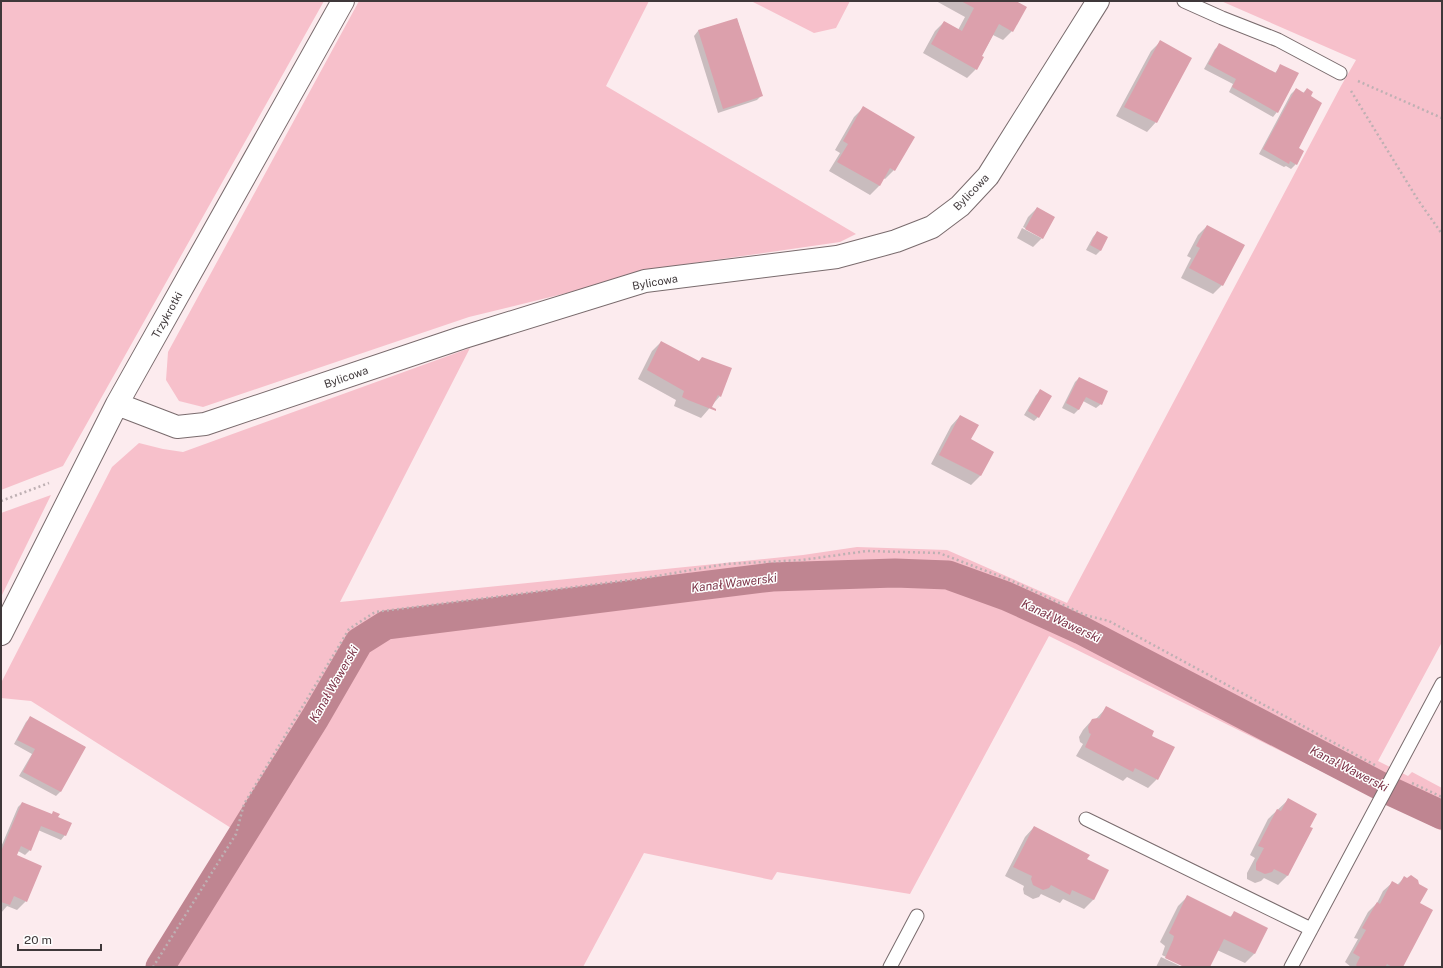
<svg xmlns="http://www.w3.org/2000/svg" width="1443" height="968" font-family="'Public Sans',sans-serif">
  <rect width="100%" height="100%" fill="#fcebee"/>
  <path fill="#f7c0cb" d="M 1,1 L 324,1 L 63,466 L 1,490 Z
    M 359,1 L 649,1 L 606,86 L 856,234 L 840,242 L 680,265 L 469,317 L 203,407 L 179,401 L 166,380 L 168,352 Z
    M 751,1 L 850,1 L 836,28 L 814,33 Z
    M 1221,1 L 1442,1 L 1442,642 L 1378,761 L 1408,776 L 1412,772 L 1442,788 L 1442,831 L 1049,636 L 910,894 L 777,872 L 772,880 L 644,853 L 583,967 L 145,967 L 231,828 L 31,701 L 1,698 L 1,683 L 112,467 L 139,443 L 163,449 L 183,452 L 470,348 L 340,602 L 803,555 L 857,547 L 947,550 L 1067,603 L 1341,86 L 1356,60 Z
    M 51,495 L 1,597 L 1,513 Z"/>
  <path fill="#0003" d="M 936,1 L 1014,1 L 1012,31 L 1003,40 L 993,35 L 981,57 L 976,69 L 967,78 L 923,53 L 935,31 L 944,22 L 958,30 L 965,17 Z
    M 737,19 L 761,96 L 757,100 L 718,113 L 694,36 L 698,31 Z
    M 1160,42 L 1156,122 L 1147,132 L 1116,116 L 1151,51 Z
    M 1220,45 L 1275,73 L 1281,65 L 1277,112 L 1273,117 L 1229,92 L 1233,84 L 1204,69 L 1215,49 Z
    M 1296,89 L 1303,93 L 1307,89 L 1309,96 L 1298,148 L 1296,164 L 1291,169 L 1286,166 L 1284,167 L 1259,154 L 1291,94 Z
    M 863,108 L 894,170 L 885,179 L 883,178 L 879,186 L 870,195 L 829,171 L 840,153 L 835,150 L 854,117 Z
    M 1037,208 L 1042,238 L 1033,247 L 1017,238 L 1022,228 L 1041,238 L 1041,236 L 1023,227 L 1028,217 Z
    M 1207,226 L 1222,285 L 1213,294 L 1181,278 L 1191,258 L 1187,256 L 1198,235 Z
    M 1097,232 L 1107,238 L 1100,251 L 1096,255 L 1086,250 L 1093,237 Z
    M 661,342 L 720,396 L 701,418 L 674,406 L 676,400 L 638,379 L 652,351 Z
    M 1079,378 L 1101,404 L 1096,408 L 1083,401 L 1079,409 L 1074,414 L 1062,408 L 1075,382 Z
    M 1041,390 L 1038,417 L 1034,421 L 1024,415 L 1036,395 Z
    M 960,416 L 970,440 L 993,452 L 980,476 L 971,485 L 931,464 L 951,426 Z
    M 1107,707 L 1151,736 L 1157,779 L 1148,788 L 1127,777 L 1123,781 L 1076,756 L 1083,744 L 1080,742 L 1079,737 L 1083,730 L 1092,720 L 1096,719 Z
    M 30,718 L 85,747 L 60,792 L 56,796 L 19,776 L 32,754 L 14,744 L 26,722 Z
    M 1288,800 L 1309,827 L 1312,829 L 1287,876 L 1278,885 L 1264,878 L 1261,881 L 1255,883 L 1247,879 L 1247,873 L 1255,858 L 1250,855 L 1268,819 Z
    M 22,803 L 51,815 L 54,812 L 65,835 L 61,840 L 38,830 L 30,850 L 25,855 L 18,851 L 16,855 L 26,901 L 17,910 L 7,906 L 1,913 L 1,847 L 18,807 Z
    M 1034,827 L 1086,860 L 1107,870 L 1093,900 L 1084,909 L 1063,899 L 1060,903 L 1041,894 L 1039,897 L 1033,899 L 1024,894 L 1023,889 L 1024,886 L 1005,876 L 1025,837 Z
    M 1404,878 L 1419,903 L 1402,967 L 1351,967 L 1345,962 L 1358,939 L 1354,938 L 1368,912 L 1377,903 L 1383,891 L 1393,882 L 1397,885 Z
    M 1187,897 L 1229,918 L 1234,913 L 1267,929 L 1254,954 L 1245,963 L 1217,950 L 1209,967 L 1186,967 L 1162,955 L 1165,946 L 1160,942 L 1178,906 Z
    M 1161,957 L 1182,967 L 1156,967 Z"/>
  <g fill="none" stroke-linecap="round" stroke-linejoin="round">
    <path stroke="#bf8591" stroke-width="29" d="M 160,967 L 315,718 L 359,642 L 386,625 L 772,577 L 895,573 L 948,575 L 1006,596 L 1081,630 L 1388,790 L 1442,815"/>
  </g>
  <path fill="#dca0ac" d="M 961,1 L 1016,1 L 1027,7 L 1013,32 L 999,24 L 982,56 L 984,57 L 977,70 L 931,44 L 944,21 L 962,31 L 974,8 Z
    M 737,18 L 763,96 L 723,109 L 698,30 Z
    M 1160,40 L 1192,58 L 1157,123 L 1124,107 Z
    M 1219,43 L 1276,73 L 1280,64 L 1299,73 L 1278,113 L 1232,87 L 1236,79 L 1208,64 Z
    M 1296,88 L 1304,93 L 1307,88 L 1313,92 L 1311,96 L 1322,103 L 1299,148 L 1304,151 L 1297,165 L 1290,161 L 1289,164 L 1263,149 Z
    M 863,106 L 915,137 L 895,171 L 890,168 L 880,186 L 837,162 L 848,144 L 843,141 Z
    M 1037,207 L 1055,217 L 1043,239 L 1025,229 Z
    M 1207,225 L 1245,245 L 1223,286 L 1189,268 L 1200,248 L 1196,246 Z
    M 1097,231 L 1108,237 L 1101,251 L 1090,245 Z
    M 661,341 L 699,361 L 702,357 L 732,368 L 721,397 L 718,395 L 712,407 L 716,409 L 716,411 L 688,400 L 682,397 L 684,391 L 647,370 Z
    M 1079,377 L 1108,391 L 1102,405 L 1086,397 L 1079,410 L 1066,403 Z
    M 1040,389 L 1052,396 L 1039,418 L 1028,411 Z
    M 960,415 L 979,425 L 971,439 L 994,452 L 981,476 L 939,455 Z
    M 1106,706 L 1154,731 L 1152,736 L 1175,747 L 1158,780 L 1135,768 L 1133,772 L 1085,747 L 1091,734 L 1089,733 L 1088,727 L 1092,719 L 1098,718 L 1099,719 Z
    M 30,716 L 86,747 L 61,792 L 23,772 L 35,749 L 17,740 Z
    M 1288,798 L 1317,814 L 1310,827 L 1313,828 L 1288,876 L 1274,869 L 1272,872 L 1265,874 L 1256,870 L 1256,863 L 1264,848 L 1258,846 L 1277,809 L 1281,811 Z
    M 22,802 L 52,814 L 53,811 L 60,814 L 58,817 L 72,823 L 66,836 L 41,826 L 31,851 L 21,846 L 17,855 L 42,866 L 27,902 L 14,896 L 10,905 L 1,902 L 1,849 L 2,849 Z
    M 1034,826 L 1090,855 L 1087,859 L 1109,870 L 1094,900 L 1072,890 L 1070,895 L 1051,885 L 1049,888 L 1043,890 L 1033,885 L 1031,879 L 1032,876 L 1013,867 Z
    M 1411,875 L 1418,880 L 1419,884 L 1428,889 L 1420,903 L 1433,910 L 1403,967 L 1392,967 L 1387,964 L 1385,967 L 1358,967 L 1356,965 L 1360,957 L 1353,953 L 1366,930 L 1362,928 L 1377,902 L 1380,904 L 1392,881 L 1399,885 L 1404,876 L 1407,878 Z
    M 1187,895 L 1231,917 L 1234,911 L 1268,928 L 1255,954 L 1224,939 L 1210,967 L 1184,967 L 1165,958 L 1173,940 L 1174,936 L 1169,933 Z"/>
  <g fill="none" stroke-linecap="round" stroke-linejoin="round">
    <g stroke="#796b6d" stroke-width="15">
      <path id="service" d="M 1184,1 L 1222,18 L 1278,40 L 1340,73
        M 1086,819 L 1311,929
        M 890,967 L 917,916
        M 1291,967 L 1442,684"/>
    </g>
    <g stroke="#796b6d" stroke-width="24">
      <path id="minor" d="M 117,404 L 177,427 L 205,424 L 461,338 L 645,281 L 837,257 L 896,241 L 932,227 L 960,206 L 988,176 L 1098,1
        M 1,634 L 117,404 L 343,1"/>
    </g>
    <path stroke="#beb0b3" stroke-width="2.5" stroke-dasharray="2 3" stroke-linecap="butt" d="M 1358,81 L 1442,118
      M 1351,91 L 1418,200 L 1442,234
      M 1,501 L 49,483
      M 1412,783 L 1442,797
      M 153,967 L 236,834 L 244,804 L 349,629 L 375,612 L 645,578 L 726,564 L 802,560 L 867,551 L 939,553 L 1010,580 L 1085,615 L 1109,621 L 1375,765"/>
    <use href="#service" stroke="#fff" stroke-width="13"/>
    <use href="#minor" stroke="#fff" stroke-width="22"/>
  </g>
  <g text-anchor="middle" stroke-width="3" stroke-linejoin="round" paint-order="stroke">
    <g font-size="11" fill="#3f383a" stroke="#fefefe">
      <text transform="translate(971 192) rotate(-46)" y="4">Bylicowa</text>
      <text transform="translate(655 282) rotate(-10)" y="4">Bylicowa</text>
      <text transform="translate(167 315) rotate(-61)" y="4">Trzykrotki</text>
      <text transform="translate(346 377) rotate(-19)" y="4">Bylicowa</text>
    </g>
    <g font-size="12" font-style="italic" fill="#7c3347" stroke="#fefefe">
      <text transform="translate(734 583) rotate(-7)" y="4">Kanał Wawerski</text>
      <text transform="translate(1061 621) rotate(25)" y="4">Kanał Wawerski</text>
      <text transform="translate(334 684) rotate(-60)" y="4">Kanał Wawerski</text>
      <text transform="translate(1349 769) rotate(27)" y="4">Kanał Wawerski</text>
    </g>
  </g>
  <rect width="1443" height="968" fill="none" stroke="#3f383a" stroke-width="4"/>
  <path d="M18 944v6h83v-6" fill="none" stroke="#3f383a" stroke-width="2"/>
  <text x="24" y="944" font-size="12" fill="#3f383a" stroke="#fefefe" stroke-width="3" paint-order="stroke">20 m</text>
</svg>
